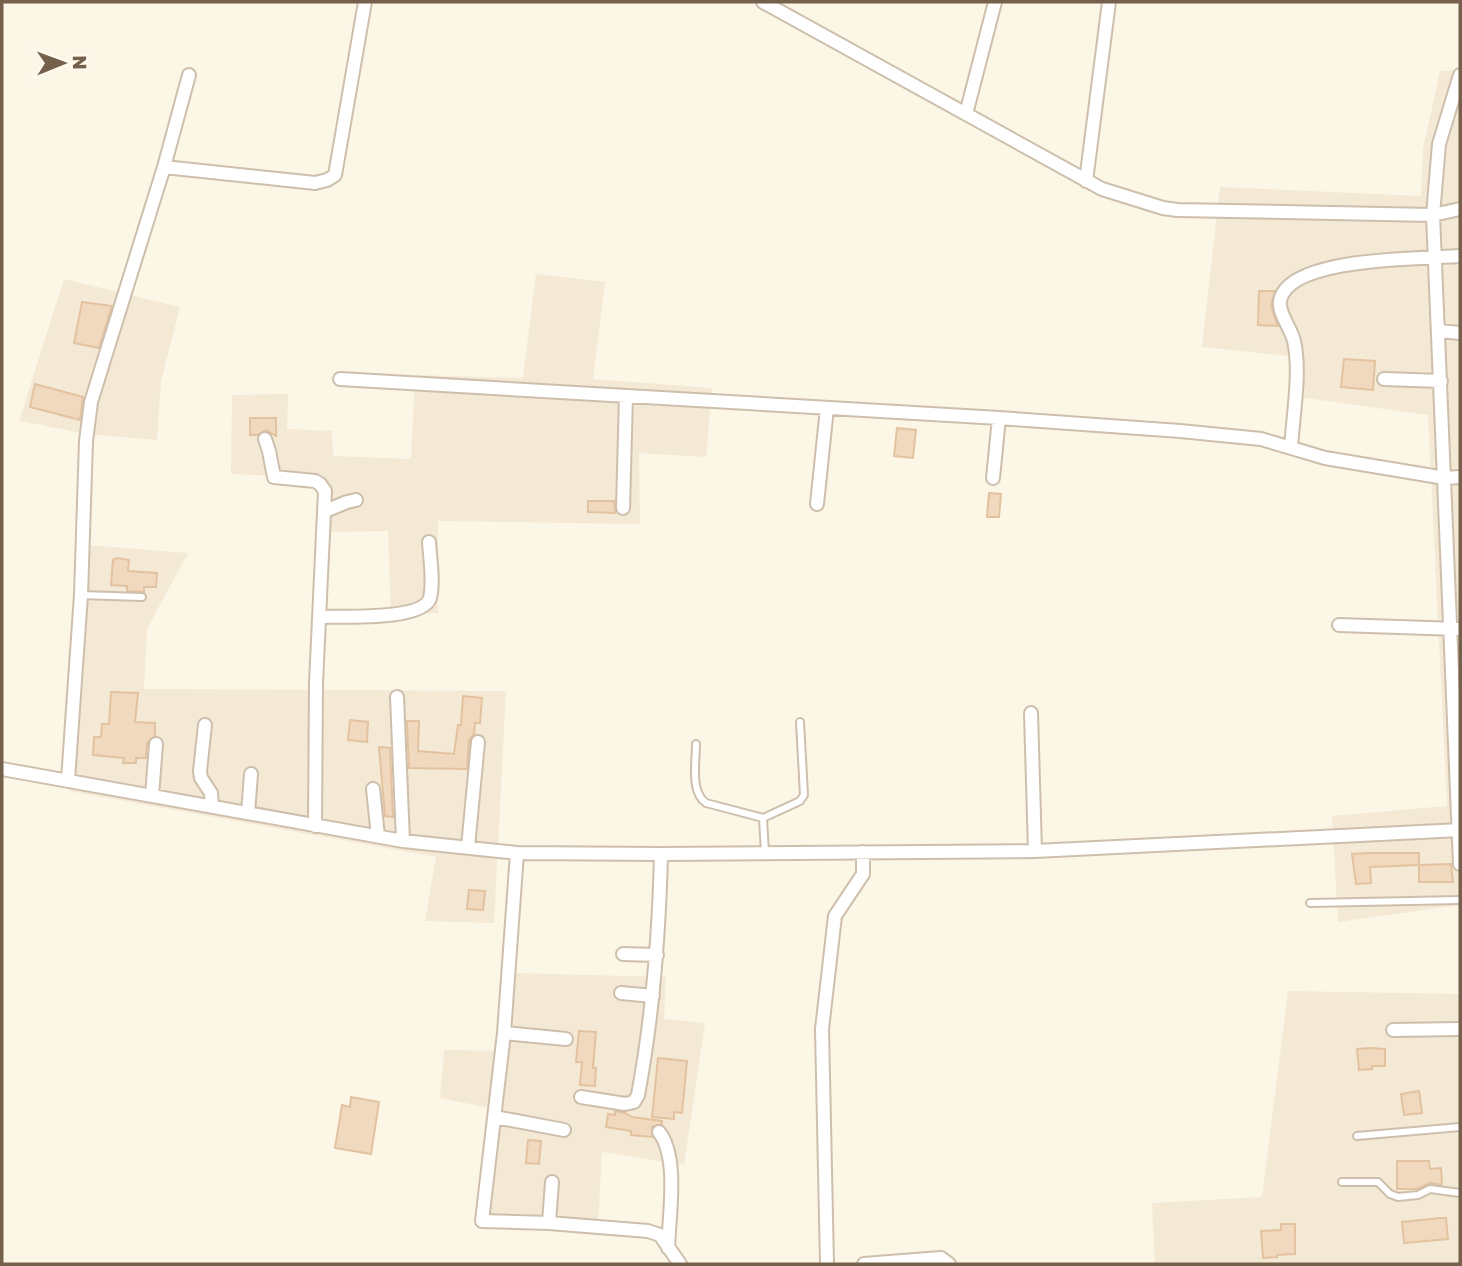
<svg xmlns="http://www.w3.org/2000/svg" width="1462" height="1266" font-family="'Golos Text',sans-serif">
  <rect width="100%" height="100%" fill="#fcf6e7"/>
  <path fill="#f3e9d5" d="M 1460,70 L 1460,905 L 1338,922 L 1332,816 L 1447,806 L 1428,415 L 1299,397 L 1300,357 L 1202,347 L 1220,187 L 1421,196 L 1423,149 L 1440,71 Z
    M 536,274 L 605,282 L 593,379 L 712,388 L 706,457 L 639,453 L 640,524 L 438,521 L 438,613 L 391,614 L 388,531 L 321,532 L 323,478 L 231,474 L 232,395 L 288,394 L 287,429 L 332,431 L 333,456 L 411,459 L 415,375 L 523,378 Z
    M 64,279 L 180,307 L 161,381 L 157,440 L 88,434 L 19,421 Z
    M 75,544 L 188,553 L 147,629 L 144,689 L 506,691 L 494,923 L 425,921 L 436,857 L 69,791 Z
    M 513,973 L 666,977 L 664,1019 L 705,1023 L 684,1165 L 602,1152 L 598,1226 L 481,1214 L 500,1110 L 440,1098 L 444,1050 L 504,1051 Z
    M 1288,991 L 1460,994 L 1460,1264 L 1155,1264 L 1152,1203 L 1262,1197 Z"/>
  <path fill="#f1d9bf" stroke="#e3c2a0" stroke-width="2" d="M 1259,291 L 1275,291 L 1271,306 L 1278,326 L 1258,325 Z
    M 82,302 L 112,306 L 99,348 L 74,343 Z
    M 1344,359 L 1375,361 L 1373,390 L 1341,387 Z
    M 35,384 L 83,397 L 80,420 L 30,407 Z
    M 250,418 L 276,418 L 276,436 L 266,430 L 257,435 L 250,435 Z
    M 897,428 L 916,430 L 913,458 L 894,456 Z
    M 989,493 L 1001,494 L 999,517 L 987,517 Z
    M 588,501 L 614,501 L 615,513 L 588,512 Z
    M 117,558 L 129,560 L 128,571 L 157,573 L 156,587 L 144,587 L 144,592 L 127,591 L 127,586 L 111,585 L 113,560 Z
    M 111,692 L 138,693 L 135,722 L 155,723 L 155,736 L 147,743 L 146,758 L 136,758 L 136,763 L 123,763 L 124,758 L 93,755 L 94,737 L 101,737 L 102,724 L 109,724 Z
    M 463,696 L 482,698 L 480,723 L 475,723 L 474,734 L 469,740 L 467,769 L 409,768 L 407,721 L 419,721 L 418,751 L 454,754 L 458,725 L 461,725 Z
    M 350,720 L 368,722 L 367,742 L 348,740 Z
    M 379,747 L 390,748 L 393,817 L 385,816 Z
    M 1369,853 L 1419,853 L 1419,865 L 1370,867 L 1371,883 L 1356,884 L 1352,854 Z
    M 1451,864 L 1453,882 L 1419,882 L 1419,865 Z
    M 469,890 L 485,891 L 483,910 L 467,909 Z
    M 579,1031 L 596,1032 L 593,1068 L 596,1068 L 595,1086 L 580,1085 L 582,1062 L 576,1062 Z
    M 1371,1048 L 1385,1049 L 1385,1066 L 1372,1066 L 1372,1069 L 1359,1070 L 1357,1049 Z
    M 658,1058 L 687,1061 L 682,1113 L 674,1112 L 674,1119 L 652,1117 Z
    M 1419,1091 L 1422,1113 L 1404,1115 L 1401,1094 Z
    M 351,1097 L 379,1102 L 371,1154 L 335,1148 L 342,1105 L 350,1107 Z
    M 615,1111 L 625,1113 L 632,1117 L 662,1121 L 662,1124 L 652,1127 L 652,1137 L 631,1135 L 631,1131 L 606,1127 L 608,1114 L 615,1115 Z
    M 528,1140 L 541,1141 L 539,1164 L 526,1163 Z
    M 1397,1161 L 1429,1161 L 1430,1169 L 1441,1168 L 1442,1185 L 1430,1183 L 1417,1189 L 1397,1189 Z
    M 1440,1218 L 1446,1218 L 1448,1239 L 1404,1243 L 1402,1222 Z
    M 1281,1224 L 1295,1224 L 1295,1254 L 1277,1255 L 1277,1257 L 1263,1258 L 1261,1231 L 1281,1230 Z"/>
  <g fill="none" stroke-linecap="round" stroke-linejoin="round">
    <g stroke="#cebfad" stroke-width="10">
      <path id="lane" d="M 81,595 L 142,597
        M 696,744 C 696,762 690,792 706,803 L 763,818
        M 765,853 L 763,818 L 800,801 L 804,795 L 800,722
        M 1310,903 L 1460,900
        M 1357,1136 L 1460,1127
        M 1342,1182 L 1378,1182 L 1390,1194 L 1398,1197 L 1418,1195 L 1430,1189 L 1460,1193"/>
    </g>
    <g stroke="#cebfad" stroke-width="16">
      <path id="street" d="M 763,2 L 1102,189 L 1163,208 L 1177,210 L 1433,215 L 1460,209
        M 1460,75 L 1439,144 L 1433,215 L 1460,864
        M 966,114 L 995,2
        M 164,167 L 315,183 L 327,180 L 335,175 L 365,2
        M 1086,181 L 1109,2
        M 1439,331 L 1460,333
        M 340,379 L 999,418 L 1180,431 L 1261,439 L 1325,458 L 1445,478 L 1460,477
        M 1384,379 L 1441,381
        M 265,439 L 269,451 L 274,477 L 315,481 L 320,484 L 325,491 L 316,683 L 315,826
        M 1291,448 C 1293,415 1301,372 1294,341 C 1291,328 1278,313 1280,301 C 1288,256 1424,259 1460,256
        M 993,478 L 999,418
        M 817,504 L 827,408
        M 623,508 L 626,396
        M 325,511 L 347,502 L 356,500
        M 320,617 C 341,616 423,621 430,598 C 434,581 430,559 429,542
        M 1339,625 L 1458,629
        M 397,697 L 403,841
        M 1031,713 L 1035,851
        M 205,725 L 200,771 L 201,778 L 211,793 L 212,807
        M 2,769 L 403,841 L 517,853 L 661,854 L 1035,851 L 1460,830
        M 68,780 L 81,595 L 86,441 L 91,402 L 164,167 L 189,75
        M 373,789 L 378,836
        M 152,796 L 156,744
        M 248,813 L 251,774
        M 468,847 L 478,742
        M 517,853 L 504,1033 L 482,1221 L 549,1223 L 648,1231 L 660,1235 L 680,1264
        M 623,954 L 657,955
        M 621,993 L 653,996
        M 1393,1030 L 1460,1029
        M 504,1033 L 566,1039
        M 581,1097 L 625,1104 L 634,1102 L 638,1095 C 653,1015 659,936 661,854
        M 495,1117 L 564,1130
        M 659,1132 C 679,1157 669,1216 668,1248
        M 549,1223 L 552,1182
        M 827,1264 L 822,1029 L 835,916 L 863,874 L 863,852
        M 864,1264 L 941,1258 L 949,1264"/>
    </g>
    <use href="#lane" stroke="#fff" stroke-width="6"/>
    <use href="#street" stroke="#fff" stroke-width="12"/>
  </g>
  <rect width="1462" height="1266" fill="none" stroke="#75604b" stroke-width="7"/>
  <g transform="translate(63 63) rotate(89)" stroke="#fffaed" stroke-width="5" paint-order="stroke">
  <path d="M0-5L12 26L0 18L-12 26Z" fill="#75604b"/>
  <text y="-10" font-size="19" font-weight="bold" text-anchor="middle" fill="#75604b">N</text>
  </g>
</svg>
